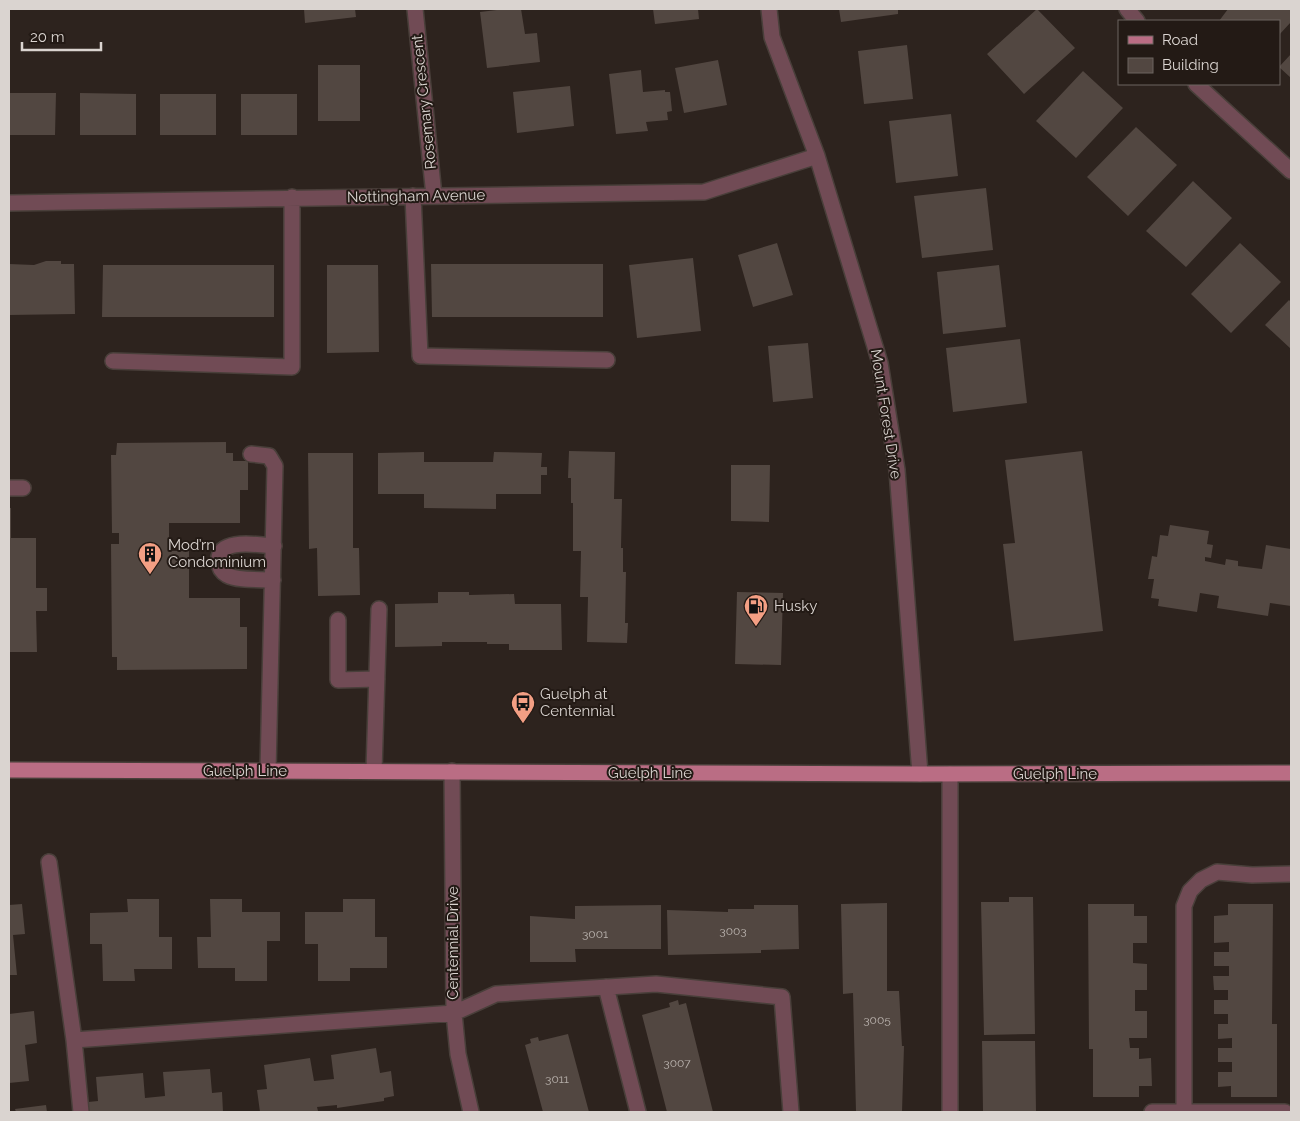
<svg xmlns="http://www.w3.org/2000/svg" width="1300" height="1121" font-family="Raleway,sans-serif">
  <rect width="100%" height="100%" fill="#2d231e"/>
  <path fill="#524741" d="M 304,9 L 355,9 L 356,17 L 305,23 Z
    M 505,9 L 521,9 L 525,34 L 537,33 L 540,62 L 487,68 L 480,12 Z
    M 653,9 L 698,9 L 699,19 L 655,24 Z
    M 839,9 L 898,9 L 898,14 L 841,22 Z
    M 1037,9 L 1075,48 L 1024,94 L 987,54 Z
    M 1228,9 L 1291,9 L 1291,22 L 1279,35 L 1279,21 L 1219,21 Z
    M 907,45 L 913,99 L 864,104 L 858,51 Z
    M 1291,54 L 1291,78 L 1279,67 Z
    M 718,60 L 727,105 L 684,113 L 675,68 Z
    M 318,65 L 360,65 L 360,121 L 318,121 Z
    M 641,70 L 643,92 L 665,90 L 665,92 L 670,92 L 672,111 L 667,112 L 668,120 L 646,122 L 648,131 L 616,134 L 609,74 Z
    M 1083,71 L 1123,108 L 1076,158 L 1036,121 Z
    M 570,86 L 574,126 L 517,133 L 513,92 Z
    M 9,93 L 56,93 L 55,135 L 9,135 Z
    M 80,93 L 136,94 L 136,135 L 80,135 Z
    M 160,94 L 216,94 L 216,135 L 160,135 Z
    M 241,94 L 297,94 L 297,135 L 241,135 Z
    M 951,114 L 958,176 L 896,183 L 889,121 Z
    M 1136,127 L 1177,165 L 1128,216 L 1087,177 Z
    M 1193,181 L 1232,218 L 1186,267 L 1146,231 Z
    M 986,188 L 993,250 L 922,258 L 914,196 Z
    M 777,243 L 793,295 L 753,307 L 738,255 Z
    M 1240,243 L 1281,282 L 1231,333 L 1191,294 Z
    M 693,258 L 701,331 L 637,338 L 629,265 Z
    M 46,261 L 61,261 L 61,264 L 74,264 L 75,314 L 9,315 L 9,264 L 34,265 Z
    M 431,264 L 603,264 L 603,317 L 432,317 Z
    M 103,265 L 274,265 L 274,317 L 102,317 Z
    M 327,265 L 378,265 L 379,352 L 327,353 Z
    M 999,265 L 1006,327 L 943,334 L 937,272 Z
    M 1289,300 L 1291,302 L 1291,349 L 1265,325 Z
    M 1020,339 L 1027,403 L 953,412 L 946,348 Z
    M 808,343 L 813,398 L 773,402 L 768,346 Z
    M 226,442 L 226,453 L 233,453 L 233,461 L 248,461 L 248,490 L 240,490 L 240,523 L 169,523 L 169,551 L 189,551 L 189,598 L 240,598 L 240,627 L 247,627 L 247,669 L 117,670 L 117,657 L 112,657 L 111,544 L 119,544 L 119,533 L 112,533 L 111,455 L 116,455 L 117,443 Z
    M 569,451 L 615,452 L 614,499 L 622,499 L 621,548 L 623,548 L 623,572 L 626,572 L 625,623 L 628,623 L 627,643 L 587,642 L 588,597 L 580,597 L 581,551 L 573,551 L 573,503 L 571,503 L 571,478 L 568,478 Z
    M 1082,451 L 1103,631 L 1014,641 L 1003,544 L 1015,543 L 1005,460 Z
    M 424,452 L 424,462 L 493,462 L 494,452 L 542,453 L 541,467 L 547,467 L 547,475 L 541,475 L 541,494 L 496,494 L 496,509 L 424,508 L 424,494 L 378,494 L 378,453 Z
    M 308,453 L 353,453 L 353,548 L 359,548 L 360,595 L 318,596 L 317,548 L 309,549 Z
    M 731,465 L 770,465 L 769,522 L 731,521 Z
    M 9,508 L 11,508 L 11,538 L 36,538 L 36,588 L 47,588 L 47,611 L 36,611 L 37,652 L 9,652 Z
    M 1170,525 L 1209,531 L 1207,544 L 1213,545 L 1211,558 L 1205,557 L 1205,561 L 1225,565 L 1226,559 L 1238,561 L 1238,566 L 1262,569 L 1266,545 L 1291,549 L 1291,606 L 1270,603 L 1268,616 L 1217,608 L 1219,596 L 1200,593 L 1197,612 L 1158,606 L 1159,599 L 1151,598 L 1154,579 L 1148,579 L 1152,556 L 1157,557 L 1160,535 L 1168,536 Z
    M 438,592 L 469,592 L 469,595 L 514,594 L 515,604 L 561,604 L 562,650 L 509,650 L 509,644 L 487,644 L 487,642 L 442,642 L 442,646 L 395,647 L 395,604 L 438,603 Z
    M 737,592 L 783,593 L 781,665 L 735,664 Z
    M 1009,897 L 1033,897 L 1035,1034 L 984,1035 L 981,902 L 1009,902 Z
    M 127,899 L 159,899 L 159,937 L 172,937 L 172,969 L 134,969 L 135,981 L 103,981 L 102,944 L 90,944 L 90,913 L 128,912 Z
    M 210,899 L 242,899 L 242,912 L 280,912 L 280,941 L 267,941 L 267,981 L 235,981 L 235,968 L 198,968 L 197,937 L 211,937 Z
    M 343,899 L 375,899 L 375,937 L 387,937 L 387,968 L 350,968 L 350,981 L 318,981 L 318,944 L 305,944 L 305,912 L 343,912 Z
    M 887,903 L 887,991 L 899,991 L 902,1046 L 904,1046 L 902,1112 L 856,1112 L 853,993 L 843,994 L 841,904 Z
    M 22,904 L 25,934 L 13,935 L 17,975 L 9,975 L 9,905 Z
    M 1088,904 L 1134,904 L 1134,916 L 1147,916 L 1147,943 L 1133,943 L 1133,963 L 1147,964 L 1147,990 L 1135,990 L 1135,1011 L 1147,1011 L 1147,1038 L 1129,1038 L 1130,1048 L 1139,1048 L 1139,1059 L 1151,1058 L 1152,1086 L 1139,1086 L 1139,1097 L 1093,1097 L 1093,1049 L 1089,1049 Z
    M 1228,904 L 1273,904 L 1272,1024 L 1277,1024 L 1277,1097 L 1231,1097 L 1231,1086 L 1218,1087 L 1218,1072 L 1232,1072 L 1232,1062 L 1218,1062 L 1218,1048 L 1232,1048 L 1232,1038 L 1218,1039 L 1218,1024 L 1228,1024 L 1228,1014 L 1214,1014 L 1214,1000 L 1228,1000 L 1228,990 L 1214,990 L 1213,976 L 1229,976 L 1229,966 L 1214,966 L 1214,952 L 1229,952 L 1229,942 L 1214,943 L 1214,916 L 1228,915 Z
    M 661,905 L 661,949 L 575,949 L 576,962 L 530,962 L 530,916 L 575,919 L 575,906 Z
    M 754,905 L 798,905 L 799,949 L 761,950 L 761,953 L 668,955 L 667,910 L 728,912 L 728,909 L 754,909 Z
    M 678,1000 L 679,1005 L 686,1003 L 713,1112 L 667,1112 L 642,1015 L 670,1007 L 669,1003 Z
    M 34,1011 L 37,1043 L 25,1045 L 29,1081 L 9,1083 L 9,1014 Z
    M 568,1034 L 589,1112 L 543,1112 L 525,1045 L 531,1043 L 530,1039 L 538,1037 L 539,1041 Z
    M 982,1041 L 1035,1041 L 1036,1112 L 983,1112 Z
    M 376,1048 L 380,1073 L 391,1071 L 394,1096 L 384,1098 L 384,1101 L 337,1108 L 337,1105 L 317,1107 L 318,1111 L 307,1112 L 260,1112 L 257,1090 L 267,1089 L 264,1065 L 310,1058 L 314,1081 L 334,1079 L 331,1055 Z
    M 210,1069 L 212,1093 L 222,1092 L 223,1112 L 88,1112 L 88,1102 L 98,1101 L 96,1077 L 143,1073 L 145,1098 L 165,1096 L 163,1072 Z
    M 46,1105 L 47,1112 L 16,1112 L 15,1109 Z"/>
  <g fill="none" stroke-linecap="round" stroke-linejoin="round">
    <g stroke="#493f3a" stroke-width="18">
      <path id="minor" d="M 415,9 L 434,196
        M 769,9 L 772,37 L 817,156 L 880,363 L 897,470 L 920,774
        M 1127,9 L 1137,21
        M 1196,84 L 1291,171
        M 413,196 L 420,356 L 607,360
        M 9,203 L 704,192 L 817,156
        M 113,361 L 292,367 L 292,197
        M 251,454 L 269,456 L 275,466 L 268,771
        M 9,488 L 23,488
        M 273,580 C 260,579 238,581 227,575 C 222,572 219,567 219,562 C 216,537 259,545 274,546
        M 338,620 L 338,680 L 377,679
        M 374,771 L 379,609
        M 452,771 L 454,1013 L 458,1054 L 471,1112
        M 950,774 L 950,1112
        M 49,862 L 74,1040 L 81,1112
        M 606,987 L 638,1112
        M 74,1040 L 454,1013 L 496,994 L 656,984 L 782,997 L 791,1112
        M 1184,1111 L 1184,906 L 1190,891 L 1201,880 L 1217,872 L 1252,875 L 1291,874
        M 1152,1112 L 1285,1112"/>
    </g>
    <g stroke="#493f3a" stroke-width="18">
      <path id="major" d="M 9,770 L 920,774 L 1291,773"/>
    </g>
    <use href="#minor" stroke="#714b55" stroke-width="15"/>
    <use href="#major" stroke="#ba6d84" stroke-width="15"/>
  </g>
  <defs>
    <g id="building-pin" transform="scale(1.25)"><path d="M0 17L-7.5 6A9.5 9.5 0 1 1 7.5 6Z" fill="#f39f84" stroke="#231a15"/><path d="M-4-6H4V6H1V3H-1V6H-4ZM-2.5-4.3h1.7v1.8h-1.7ZM.8-4.3h1.7v1.8H.8ZM-2.5-1h1.7V.8h-1.7ZM.8-1h1.7V.8H.8Z" fill="#111"/></g>
    <g id="fuel-pin" transform="scale(1.25)"><path d="M0 17L-7.5 6A9.5 9.5 0 1 1 7.5 6Z" fill="#f39f84" stroke="#231a15"/><path d="M-5.5-6h7V0h2V4h1.3V-2.5L3-4.5l.8-.8L6-3V5H2.5V1h-1V6h-7ZM-4.2-4.7v3.2H.2V-4.7Z" fill="#111"/></g>
    <g id="bus-pin" transform="scale(1.25)"><path d="M0 17L-7.5 6A9.5 9.5 0 1 1 7.5 6Z" fill="#f39f84" stroke="#231a15"/><path d="M-5-6H5V4H4V6H2V4H-2V6H-4V4H-5ZM-3.5-4V0h7V-4ZM-3.5 1.2v1.5H-2V1.2ZM2 1.2v1.5H3.5V1.2Z" fill="#111"/></g>
  </defs>
  <g fill-rule="evenodd">
    <use href="#building-pin" x="150" y="554"/>
    <use href="#fuel-pin" x="756" y="606"/>
    <use href="#bus-pin" x="523" y="703"/>
  </g>
  <g text-anchor="middle" stroke-width="4" stroke-linejoin="round" paint-order="stroke">
    <g font-size="12" fill="#b8b1ac">
      <text x="733" y="935">3003</text>
      <text x="595" y="938">3001</text>
      <text x="877" y="1024">3005</text>
      <text x="677" y="1067">3007</text>
      <text x="557" y="1083">3011</text>
    </g>
    <g font-size="15" fill="#dad4d0" stroke="#231a15">
      <text transform="translate(424 102) rotate(-96)" y="5">Rosemary Crescent</text>
      <text transform="translate(416 196) rotate(-1)" y="5">Nottingham Avenue</text>
      <text transform="translate(886 414) rotate(81)" y="5">Mount Forest Drive</text>
      <text x="245" y="776">Guelph Line</text>
      <text x="650" y="778">Guelph Line</text>
      <text x="1055" y="779">Guelph Line</text>
      <text transform="translate(453 943) rotate(-90)" y="5">Centennial Drive</text>
    </g>
    <g font-size="15" fill="#dad4d0" stroke="#231a15" text-anchor="start">
      <text x="168" y="550">Mod’rn<tspan x="168" dy="17">Condominium</tspan></text>
      <text x="774" y="611">Husky</text>
      <text x="540" y="699">Guelph at<tspan x="540" dy="17">Centennial</tspan></text>
    </g>
  </g>
  <rect width="1300" height="1121" fill="none" stroke="#dad4d0" stroke-width="20"/>
  <rect x="1118" y="20" width="162" height="65" fill="#231a15" stroke="#6c6460"/>
  <rect x="1128" y="36" width="25" height="8" fill="#ba6d84" stroke="#6c6460"/>
  <text x="1162" y="45" font-size="15" fill="#dad4d0">Road</text>
  <rect x="1128" y="58" width="25" height="15" fill="#524741" stroke="#6c6460"/>
  <text x="1162" y="70" font-size="15" fill="#dad4d0">Building</text>
  <path d="M22 42v8h79v-8" fill="none" stroke="#dad4d0" stroke-width="2.5"/>
  <text x="30" y="42" font-size="15" fill="#dad4d0" stroke="#231a15" stroke-width="4" paint-order="stroke">20 m</text>
</svg>
